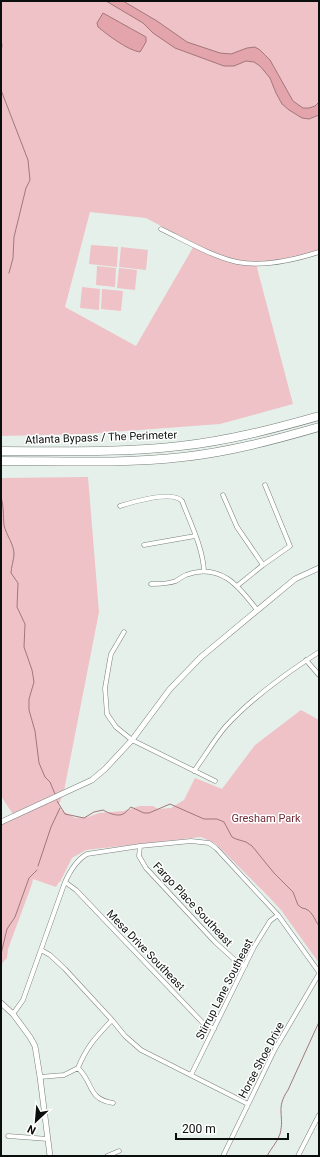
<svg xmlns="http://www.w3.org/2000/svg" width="320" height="1157" font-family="Roboto,sans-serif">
  <rect width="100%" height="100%" fill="#e6f0ea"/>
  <path fill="#eec2c6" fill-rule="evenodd" d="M 1,1 L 319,1 L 319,251 L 289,259 L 256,264 L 293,404 L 220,424 L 85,434 L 1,436 ZM 90,212 L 146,218 L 195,244 L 136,346 L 65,307 Z
    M 91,245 L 118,247 L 117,267 L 89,264 Z
    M 121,247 L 148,250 L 146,270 L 119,267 Z
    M 97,266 L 116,268 L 115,287 L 96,285 Z
    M 119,268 L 137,270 L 135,290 L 117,288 Z
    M 82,287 L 100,289 L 99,310 L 80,308 Z
    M 102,289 L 123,291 L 121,311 L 101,309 Z
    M 88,477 L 99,612 L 64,791 L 59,804 L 61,810 L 75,818 L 88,817 L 99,813 L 123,811 L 140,806 L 153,806 L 158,809 L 171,808 L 184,800 L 195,778 L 222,789 L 255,745 L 301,710 L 319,720 L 319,963 L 281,910 L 269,897 L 216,844 L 201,837 L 86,850 L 72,858 L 60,882 L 59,882 L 56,887 L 33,879 L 32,884 L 8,949 L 7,958 L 3,962 L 1,968 L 1,822 L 14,816 L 1,796 L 1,478 Z"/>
  <path fill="#e3a4ab" stroke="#a2777b" d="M 106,1 L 123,1 L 157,21 L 187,42 L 220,53 L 231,54 L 247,48 L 255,47 L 260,50 L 270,60 L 293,101 L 303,108 L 309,108 L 315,106 L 319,102 L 319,115 L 309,119 L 302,118 L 289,110 L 282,104 L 276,93 L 270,78 L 260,66 L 254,62 L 246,61 L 234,66 L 224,66 L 175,48 L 153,33 L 143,23 Z
    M 103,13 L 146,37 L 146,42 L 140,52 C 127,50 108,35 98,27 L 97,23 Z"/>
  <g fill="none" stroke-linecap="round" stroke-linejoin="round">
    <path stroke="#a2777b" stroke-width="1" d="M 1,38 L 2,46 L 1,50
      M 1,90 L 28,160 L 30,180 L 26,188 L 14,237 L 13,258 L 9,273
      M 1,497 C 4,507 3,515 4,525 C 6,535 14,544 14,554 C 14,560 11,567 11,573 L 18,583 L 17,607 L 25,624 L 24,647 L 32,670 L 34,682 L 29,699 L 29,710 L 35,731 L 39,763 L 45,777 L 50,782 L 55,794
      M 57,801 L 65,814 L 84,818 L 94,812 L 103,810 C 108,813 118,817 123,814 C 126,813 128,809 131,807 L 144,813 L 149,813 L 170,804 L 204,819 L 217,819 L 224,822 L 232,837 L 236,839 L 246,842 L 252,846 L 274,873 L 293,892 L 298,905 L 302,908 C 312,909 314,919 319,926
      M 38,866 L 51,827 L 60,808
      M 1,954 L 7,929 L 15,917 L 29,878 L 37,870
      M 267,1156 C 271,1148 277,1143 280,1134 C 285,1115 275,1109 288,1090 L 319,1022"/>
    <g stroke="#77807b" stroke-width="5">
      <path id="minor" d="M 161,229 C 184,240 213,257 237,262 C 263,267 294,260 319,252
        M 223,495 L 237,527 L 263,565
        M 120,506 C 133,502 172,490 182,501 C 190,522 203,548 204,571
        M 144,545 L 195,536
        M 151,584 C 160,584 168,584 176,581 C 179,579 183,576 186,575 C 220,562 239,586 257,610
        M 237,586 L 263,565 L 290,546 L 265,485
        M 124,632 L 111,654 L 110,659 L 105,688 L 107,714 L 116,727 L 132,740 L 215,781
        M 306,660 L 319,675
        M 194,771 C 205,756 214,740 226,726 C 251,699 288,672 319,652
        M 140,846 L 139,856 L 146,868 L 215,942 L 237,962 L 245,966
        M 65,882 L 76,890 L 203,1023 L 214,1029
        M 41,950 L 50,955 L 65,969 L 112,1020 L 125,1036 L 141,1050 L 248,1104
        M 13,1014 L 23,1000 L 65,882 C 70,871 76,860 87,854 L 140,846 L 191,841 L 209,843 L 216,848 L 278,915 L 319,972
        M 78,1068 C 94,1083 87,1099 113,1103
        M 191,1075 L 254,947 L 270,921 L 278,915
        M 40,1077 L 64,1075 L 78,1068 C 87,1046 96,1037 112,1020
        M 8,1136 L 48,1139
        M 107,1156 L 119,1151
        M 223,1156 L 275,1049 L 319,974
        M 298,1156 L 319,1115"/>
    </g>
    <g stroke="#77807b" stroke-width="6">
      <path id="tertiary" d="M 1,822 L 92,780 L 105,769 L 132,740 L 170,689 L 201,657 L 295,579 L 319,568
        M 1,1003 L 13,1014 L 30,1037 L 35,1046 L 40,1077 L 50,1156"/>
    </g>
    <g stroke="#77807b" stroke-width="9">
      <path id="motorway" d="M 1,451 C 60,451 121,453 180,446 C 227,441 273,429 319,416
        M 1,461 C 61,461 123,464 183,457 C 229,452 274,440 319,427"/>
    </g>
    <use href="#minor" stroke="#fff" stroke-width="4"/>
    <use href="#tertiary" stroke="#fff" stroke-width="5"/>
    <use href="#motorway" stroke="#fff" stroke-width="8"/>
  </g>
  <g text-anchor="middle" stroke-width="3" stroke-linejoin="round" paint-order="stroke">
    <g font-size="11" fill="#0a0e0c" stroke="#fff">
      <text transform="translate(101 437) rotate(-2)" y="4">Atlanta Bypass / The Perimeter</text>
      <text transform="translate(193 904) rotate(47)" y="4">Fargo Place Southeast</text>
      <text transform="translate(146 950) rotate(46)" y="4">Mesa Drive Southeast</text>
      <text transform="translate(224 989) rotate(-63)" y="4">Stirrup Lane Southeast</text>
      <text transform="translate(261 1060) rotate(-62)" y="4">Horse Shoe Drive</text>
    </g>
    <g font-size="11" fill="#742a37" stroke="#fff">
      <text x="266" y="822">Gresham Park</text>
    </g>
  </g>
  <rect width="320" height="1157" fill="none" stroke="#0a0e0c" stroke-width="4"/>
  <g transform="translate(36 1121) rotate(206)" stroke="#ffffff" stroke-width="3" paint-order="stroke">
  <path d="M0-3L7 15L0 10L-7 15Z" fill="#0a0e0c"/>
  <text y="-6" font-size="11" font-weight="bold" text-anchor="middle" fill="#0a0e0c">N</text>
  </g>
  <path d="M176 1133v6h112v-6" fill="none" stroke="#0a0e0c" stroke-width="2"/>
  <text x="182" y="1133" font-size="12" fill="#0a0e0c" stroke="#ffffff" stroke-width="3" paint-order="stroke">200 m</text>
</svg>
